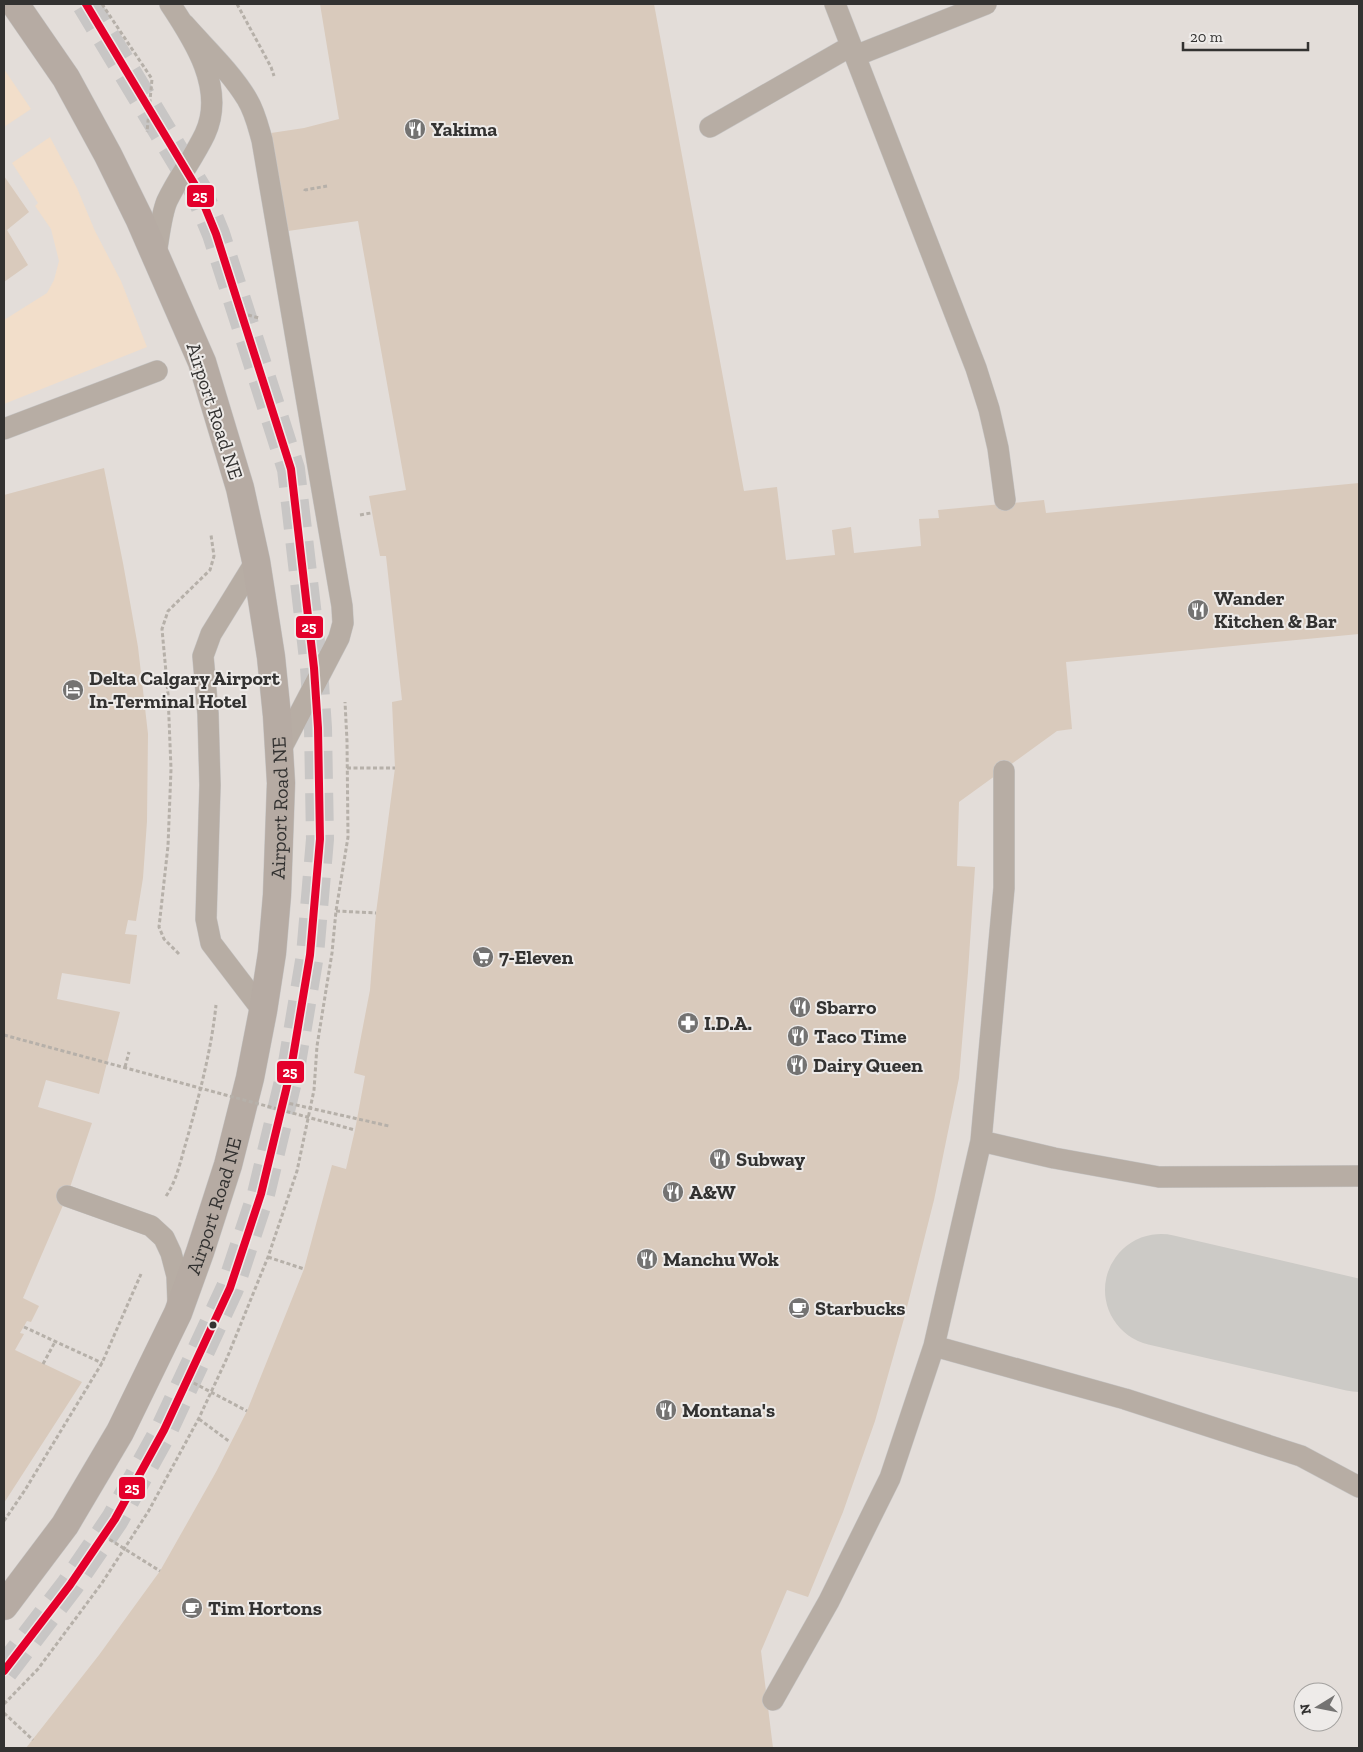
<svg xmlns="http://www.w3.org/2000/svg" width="1363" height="1752" font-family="'Zilla Slab',serif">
  <rect width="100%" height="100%" fill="#edebea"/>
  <path fill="#e3ddd9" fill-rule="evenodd" d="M 4,4 L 1359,4 L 1359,1748 L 4,1748 ZM 1303,1692 L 1333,1692 L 1333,1722 L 1303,1722 Z"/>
  <path fill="#f2deca" d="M 4,69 L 31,109 L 4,127 Z
    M 50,137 L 77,188 L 95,231 L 121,281 L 147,347 L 4,404 L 4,320 L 47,293 L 54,280 L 59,261 L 51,229 L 35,206 L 38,203 L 12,163 Z"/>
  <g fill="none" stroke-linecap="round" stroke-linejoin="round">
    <path stroke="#cccac6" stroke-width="112" d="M 1161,1290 L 1359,1336"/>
  </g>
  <path fill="#d9cabc" d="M 320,4 L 654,4 L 744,491 L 777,487 L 786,560 L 835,555 L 832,530 L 851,527 L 854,553 L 921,546 L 919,519 L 939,518 L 938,510 L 1044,500 L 1046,513 L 1359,483 L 1359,634 L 1066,662 L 1072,729 L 1057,731 L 959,802 L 957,866 L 975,867 L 968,972 L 959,1078 L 934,1200 L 905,1315 L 875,1421 L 843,1512 L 808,1597 L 787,1590 L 761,1651 L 773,1748 L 26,1748 L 99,1655 L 160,1571 L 216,1472 L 247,1411 L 304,1269 L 332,1165 L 346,1169 L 355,1130 L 365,1076 L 354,1073 L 370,990 L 376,913 L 395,768 L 392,702 L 402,700 L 386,556 L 380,556 L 369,496 L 406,490 L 358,221 L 288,231 L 271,133 L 304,128 L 339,119 Z
    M 4,176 L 29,212 L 7,230 L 28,265 L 4,282 Z
    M 104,468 L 123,563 L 138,647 L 148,734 L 147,821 L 143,878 L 136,921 L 128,920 L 125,934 L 137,935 L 130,984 L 62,973 L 57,999 L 120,1012 L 99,1094 L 46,1080 L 38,1107 L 92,1123 L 67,1196 L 23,1298 L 39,1306 L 31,1322 L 27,1321 L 20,1333 L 24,1334 L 15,1350 L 82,1382 L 4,1503 L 4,495 Z"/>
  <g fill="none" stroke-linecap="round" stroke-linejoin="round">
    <path stroke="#c8c6c5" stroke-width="28" stroke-dasharray="28 14" stroke-linecap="butt" d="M 4,1671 L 70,1585 L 115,1519 L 164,1430 L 230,1288 L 261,1194 L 291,1069 L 310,955 L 320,839 L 318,728 L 314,668 L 291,469 L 216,234 L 198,190 L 86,4"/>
    <g stroke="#c7c6c6" stroke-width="22">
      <path id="lane" d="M 835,4 L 976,368 L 989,409 L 998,448 L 1005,500
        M 184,24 C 205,48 231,72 247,99 C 255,112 258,126 262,140 L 342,606 L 343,623 L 339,638 L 279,753
        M 855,56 L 986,4
        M 710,127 L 851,46
        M 156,254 C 159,238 161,215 167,201 C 178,178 194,157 205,134 C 226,89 194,40 170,4
        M 4,429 L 157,371
        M 256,561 L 211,634 L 203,656 L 208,714 L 210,785 L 206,919 L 211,943 L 263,1011
        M 1004,771 L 1004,888 L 981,1141 L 1054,1158 L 1159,1177 L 1359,1176
        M 67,1196 L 151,1226 L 164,1238 L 171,1253 L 177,1276 L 178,1303
        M 934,1346 L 1125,1399 L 1301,1456 L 1359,1487
        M 773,1700 L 829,1601 L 890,1478 L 934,1346 L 981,1141"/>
    </g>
    <g stroke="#c7c6c6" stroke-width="29">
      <g id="secondary">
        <path id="s1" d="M 4,1606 L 65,1525 L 120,1432 L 178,1313 L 200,1252 L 228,1165 L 250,1078 L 263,1011 L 272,953 L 277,895 L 281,783 L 277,716 L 271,657 L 256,561 L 240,488 L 202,362 L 139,218 L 108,155 L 66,78 L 15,4"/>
      </g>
    </g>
    <path stroke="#b6b0a9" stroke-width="3" stroke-dasharray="4 2.5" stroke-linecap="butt" d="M 102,4 L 152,79 L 147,132
      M 237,4 L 271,67 L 274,76
      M 305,191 L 305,190 L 327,186
      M 248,315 L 259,318
      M 360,515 L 371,513
      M 347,768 L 395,768
      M 336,911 L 376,913
      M 179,954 L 164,939 L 159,927 L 168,846 L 171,769 L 168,694 L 162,629 L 168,611 L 210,570 L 214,556 L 211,535
      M 125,1067 L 129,1052
      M 283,1102 L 389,1126
      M 166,1196 C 176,1182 180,1163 185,1146 C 198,1100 211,1053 216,1005
      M 268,1257 L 304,1269
      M 24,1327 L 102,1363
      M 43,1364 L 55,1342
      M 188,1380 L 247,1411
      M 199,1419 L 230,1442
      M 4,1521 L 25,1490 L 102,1363 L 141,1274
      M 104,1536 L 160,1571
      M 4,1704 L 38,1669 L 102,1583 L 148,1512 L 199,1418 L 227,1358 L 268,1257 L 297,1171 L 314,1090 L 317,1046 L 332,953 L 336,911 L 348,837 L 347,741 L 345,702
      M 4,1713 L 33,1740"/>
    <use href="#lane" stroke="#b7ada4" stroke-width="21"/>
    <use href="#secondary" stroke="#b6aba3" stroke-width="28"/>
    <path stroke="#b6b0a9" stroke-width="3" stroke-dasharray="4 2.5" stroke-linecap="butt" d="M 4,1035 L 355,1130"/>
    <g stroke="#eeebe9" stroke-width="11">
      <path id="bus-1" d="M 4,1671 L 70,1585 L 115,1519 L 164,1430 L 230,1288 L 261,1194 L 291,1069 L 310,955 L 320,839 L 318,728 L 314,668 L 291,469 L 216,234 L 198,190 L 86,4"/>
    </g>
    <use href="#bus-1" stroke="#e4002b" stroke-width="8"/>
  </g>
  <defs>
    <g id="restaurant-disc" transform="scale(1.125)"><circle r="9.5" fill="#747372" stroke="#eeebe9"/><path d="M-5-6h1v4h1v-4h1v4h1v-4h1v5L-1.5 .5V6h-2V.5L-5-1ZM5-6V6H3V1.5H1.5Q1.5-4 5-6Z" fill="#fff"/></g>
    <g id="hotel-disc" transform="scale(1.125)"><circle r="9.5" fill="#747372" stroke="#eeebe9"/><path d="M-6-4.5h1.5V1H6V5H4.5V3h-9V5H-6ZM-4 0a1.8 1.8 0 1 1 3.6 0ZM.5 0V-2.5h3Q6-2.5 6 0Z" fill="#fff"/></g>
    <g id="supermarket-disc" transform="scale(1.125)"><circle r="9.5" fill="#747372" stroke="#eeebe9"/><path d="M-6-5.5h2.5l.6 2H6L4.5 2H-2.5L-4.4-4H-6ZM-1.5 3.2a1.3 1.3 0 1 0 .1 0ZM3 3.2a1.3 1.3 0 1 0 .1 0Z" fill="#fff"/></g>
    <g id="pharmacy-disc" transform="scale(1.125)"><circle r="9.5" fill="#747372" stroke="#eeebe9"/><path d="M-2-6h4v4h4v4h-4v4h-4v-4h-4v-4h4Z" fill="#fff"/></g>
    <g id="cafe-disc" transform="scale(1.125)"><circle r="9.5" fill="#747372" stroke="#eeebe9"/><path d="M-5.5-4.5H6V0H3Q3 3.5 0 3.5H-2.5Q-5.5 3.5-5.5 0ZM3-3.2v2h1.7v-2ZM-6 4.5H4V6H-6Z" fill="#fff"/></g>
  </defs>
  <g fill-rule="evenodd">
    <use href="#restaurant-disc" x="415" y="129"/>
    <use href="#restaurant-disc" x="1198" y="610"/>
    <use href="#hotel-disc" x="73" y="690"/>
    <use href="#supermarket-disc" x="483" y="957"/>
    <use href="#restaurant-disc" x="800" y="1007"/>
    <use href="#pharmacy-disc" x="688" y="1023"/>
    <use href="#restaurant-disc" x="798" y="1036"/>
    <use href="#restaurant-disc" x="797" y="1065"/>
    <use href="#restaurant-disc" x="720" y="1159"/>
    <use href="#restaurant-disc" x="673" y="1192"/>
    <use href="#restaurant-disc" x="647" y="1259"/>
    <use href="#cafe-disc" x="799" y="1308"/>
    <use href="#restaurant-disc" x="666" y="1410"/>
    <use href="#cafe-disc" x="192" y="1608"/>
  </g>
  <circle fill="#333231" stroke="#eeebe9" stroke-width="2" cx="213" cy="1325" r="4.5"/>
  <g text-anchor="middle" stroke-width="4" stroke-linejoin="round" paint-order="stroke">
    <g font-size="20" font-weight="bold" fill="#333231" stroke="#eeebe9" text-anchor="start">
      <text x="431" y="136">Yakima</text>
      <text x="1214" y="605">Wander<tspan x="1214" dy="23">Kitchen &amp; Bar</tspan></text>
      <text x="89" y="685">Delta Calgary Airport<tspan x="89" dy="23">In-Terminal Hotel</tspan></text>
      <text x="499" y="964">7-Eleven</text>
      <text x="816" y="1014">Sbarro</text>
      <text x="704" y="1030">I.D.A.</text>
      <text x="814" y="1043">Taco Time</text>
      <text x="813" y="1072">Dairy Queen</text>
      <text x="736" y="1166">Subway</text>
      <text x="689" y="1199">A&amp;W</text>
      <text x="663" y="1266">Manchu Wok</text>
      <text x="815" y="1315">Starbucks</text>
      <text x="682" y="1417">Montana's</text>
      <text x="208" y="1615">Tim Hortons</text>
    </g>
    <g font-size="20" fill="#333231" stroke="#eeebe9">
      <text transform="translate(215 411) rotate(72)" y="7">Airport Road NE</text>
      <text dy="7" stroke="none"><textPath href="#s1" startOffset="860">Airport Road NE</textPath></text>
      <text dy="7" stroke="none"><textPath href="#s1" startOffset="455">Airport Road NE</textPath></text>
    </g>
  </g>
  <g stroke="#eeebe9" stroke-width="2">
    <rect x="186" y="184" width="29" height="24" rx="5" fill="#e4002b"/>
    <rect x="295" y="615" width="29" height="24" rx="5" fill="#e4002b"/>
    <rect x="276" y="1060" width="29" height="24" rx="5" fill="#e4002b"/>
    <rect x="118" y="1476" width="28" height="24" rx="5" fill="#e4002b"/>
  </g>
  <g font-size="14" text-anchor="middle" font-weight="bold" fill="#fff">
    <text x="200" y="201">25</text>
    <text x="309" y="632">25</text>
    <text x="290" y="1077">25</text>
    <text x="132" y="1493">25</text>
  </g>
  <rect width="1363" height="1752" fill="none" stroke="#333231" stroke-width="10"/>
  <g transform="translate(1318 1707) rotate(260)"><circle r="24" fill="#eeebe9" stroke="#a3a19f"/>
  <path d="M0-4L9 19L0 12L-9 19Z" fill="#747372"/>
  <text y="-8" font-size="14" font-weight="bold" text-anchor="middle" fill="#333231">N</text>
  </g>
  <path d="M1183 42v8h125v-8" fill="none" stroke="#333231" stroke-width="2.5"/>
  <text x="1190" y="42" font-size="15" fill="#333231" stroke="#eeebe9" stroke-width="4" paint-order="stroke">20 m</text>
</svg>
